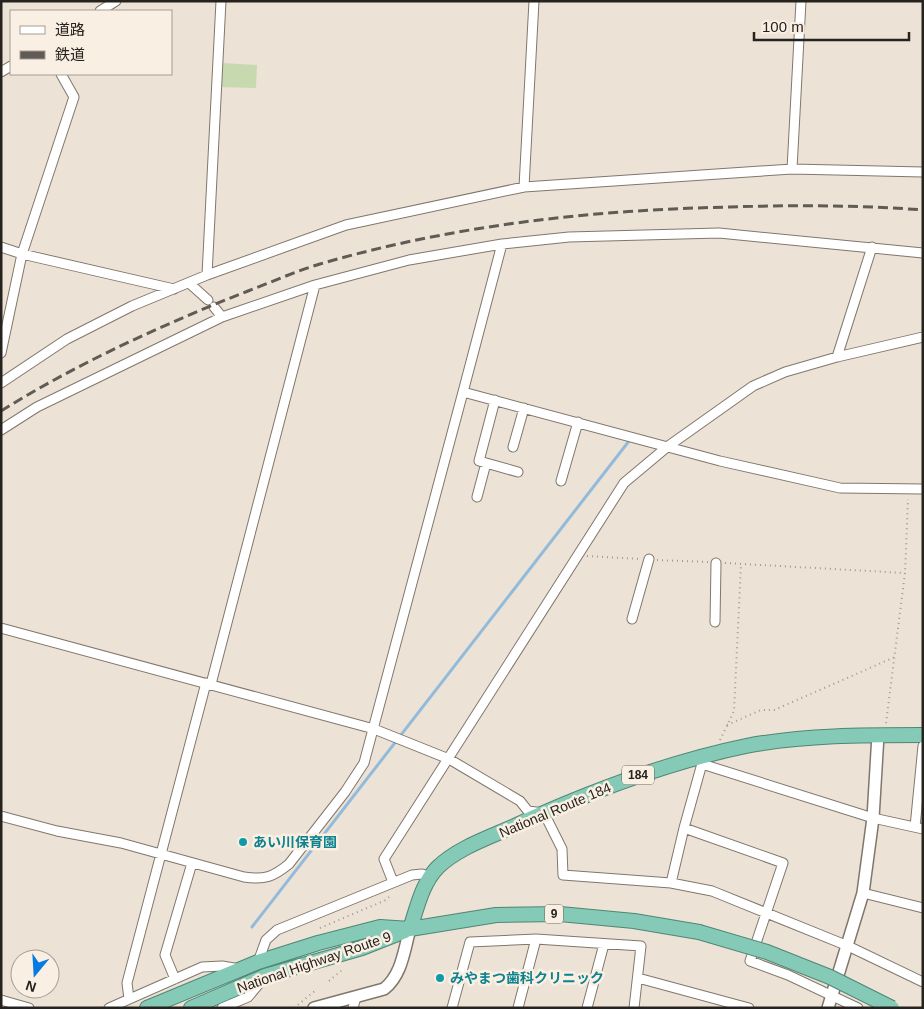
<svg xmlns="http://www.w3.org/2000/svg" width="924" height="1009" font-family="Helvetica,'Noto Sans JP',sans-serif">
  <rect width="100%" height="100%" fill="#ece2d6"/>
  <path fill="#c7d9ae" d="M 221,63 L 257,65 L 256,88 L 221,87 Z"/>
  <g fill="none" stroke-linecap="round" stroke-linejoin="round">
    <path stroke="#92bbdb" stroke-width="3" d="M 252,927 L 629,441"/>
    <g stroke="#80776c" stroke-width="11">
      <path id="minor" d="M 100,11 L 116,1
        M 1,72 L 11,66
        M 792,169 L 801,1
        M 524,187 L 534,1
        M 502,244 L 463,392 L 720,461 L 840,488 L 923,489
        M 1,247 L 22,254 L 174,289
        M 207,275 L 221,1
        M 189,283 L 208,300
        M 214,307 L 222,317
        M 1,353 L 22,254 L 74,97 L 61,74
        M 837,357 L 872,247
        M 1,383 L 67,339 L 132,306 L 207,275 L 346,225 L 524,187 L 792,169 L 923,172
        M 495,400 L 479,461 L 518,472
        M 1,430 L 37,407 L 222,317 L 315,285 L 409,260 L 502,244 L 569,237 L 719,233 L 923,253
        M 513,447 L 524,408
        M 561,481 L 578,422
        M 477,497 L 486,463
        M 632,619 L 649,559
        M 715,622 L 716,563
        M 1,628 L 374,729 L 449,759 L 520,801 L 528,811 L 544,813 L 562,849 L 563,875 L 671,883 L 712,891 L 848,946 L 923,982
        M 211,684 L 315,285
        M 702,764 L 873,818 L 923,829
        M 1,816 L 57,831 L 121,843 L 244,877 C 265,880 273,877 289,864 L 345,792 L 364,763 L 463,392
        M 915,827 L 923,746
        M 684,828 L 783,863 L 750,961 L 788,975 L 858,1008
        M 393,882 L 384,859 L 624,483 L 667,447 L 753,386 L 785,372 L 837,357 L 923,337
        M 671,883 L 684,828 L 703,760
        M 863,893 L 923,908
        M 258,962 L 266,940 L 277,930 L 412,875 L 422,874 L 430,877
        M 638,978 L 749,1008
        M 175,979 L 165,955 L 192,863
        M 129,999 L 127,983 L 206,683
        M 1,1000 L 29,1008
        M 109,1008 L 202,967 L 222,966 L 240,969
        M 222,1008 L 248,997 L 263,979
        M 353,1008 L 356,997
        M 452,1008 L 470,942 L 536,939 L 641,946 L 634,1008
        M 518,1008 L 536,939
        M 587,1008 L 604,944"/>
    </g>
    <g stroke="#80776c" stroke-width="14">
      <path id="tertiary" d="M 314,1008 L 384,989 C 402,975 404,950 410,929
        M 828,1008 L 863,893 L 873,818 L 878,735"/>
    </g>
    <g stroke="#4f8675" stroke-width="16">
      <path id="trunk" d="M 410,929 C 417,908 422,883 438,867 C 460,846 494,836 521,823 C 594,790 668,762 746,746 C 804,735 864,735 923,735
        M 147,1008 L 258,962 L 318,943 L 380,927 L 410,929 L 496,915 L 560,914 L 634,921 L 699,932
        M 191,1008 L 265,976 L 362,948 L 405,931"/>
    </g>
    <path stroke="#a19a91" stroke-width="2" stroke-dasharray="1 4" stroke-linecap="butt" d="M 587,556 L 640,559
      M 657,560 L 708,562
      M 725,563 L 905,573
      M 886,723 L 905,573 L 908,499
      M 727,725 L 761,710 L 774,710 L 895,657
      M 720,740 L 734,711 L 741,564
      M 320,928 L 386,900 L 391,895
      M 329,981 L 342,970 L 342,967
      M 294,1008 L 316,990"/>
    <use href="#minor" stroke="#fff" stroke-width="9"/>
    <use href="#tertiary" stroke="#fff" stroke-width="11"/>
    <use href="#trunk" stroke="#84cab6" stroke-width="14"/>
    <path stroke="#605b54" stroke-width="3" stroke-dasharray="10 5" stroke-linecap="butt" d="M 1,411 C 78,363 164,324 248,291 C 272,282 296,271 320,264 C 454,225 592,210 730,207 C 794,205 859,205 923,210"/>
    <g stroke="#4f8675" stroke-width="16" stroke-linecap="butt">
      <path id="trunk-bridge" d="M 699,932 L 767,952 L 830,977 L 892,1008"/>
    </g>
    <use href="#trunk-bridge" stroke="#84cab6" stroke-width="14"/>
  </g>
  <g fill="#0f9aa8" stroke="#faefe3" stroke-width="2">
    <circle cx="243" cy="842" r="5"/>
    <circle cx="440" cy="978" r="5"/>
  </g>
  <g text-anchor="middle" stroke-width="5" stroke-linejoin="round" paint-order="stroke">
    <g fill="#faefe3" stroke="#666059" stroke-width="1">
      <rect x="622" y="765.5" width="32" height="19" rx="4"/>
      <rect x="545" y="904.5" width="18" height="19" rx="4"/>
    </g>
    <g font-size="12" font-weight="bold" fill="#26221e">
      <text x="638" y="779">184</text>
      <text x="554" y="918">9</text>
    </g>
    <g font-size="14" fill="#26221e" stroke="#faefe3">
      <text transform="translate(555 810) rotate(-23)" y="5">National Route 184</text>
      <text transform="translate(314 962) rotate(-19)" y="5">National Highway Route 9</text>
    </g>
    <g font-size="14" font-weight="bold" fill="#0d838f" stroke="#faefe3" text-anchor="start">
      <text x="253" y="847">あい川保育園</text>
      <text x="450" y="983">みやまつ歯科クリニック</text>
    </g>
  </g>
  <rect width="924" height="1009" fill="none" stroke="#26221e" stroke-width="5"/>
  <rect x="10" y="10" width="162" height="65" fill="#faefe3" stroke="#a59d94"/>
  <rect x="20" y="26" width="25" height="8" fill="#ffffff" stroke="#a59d94"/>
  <text x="55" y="35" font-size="15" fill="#26221e">道路</text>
  <rect x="20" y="51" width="25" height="8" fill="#605b54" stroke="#a59d94"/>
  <text x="55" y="60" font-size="15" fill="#26221e">鉄道</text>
  <g transform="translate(35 974) rotate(198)"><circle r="24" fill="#faefe3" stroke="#a59d94"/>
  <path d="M0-4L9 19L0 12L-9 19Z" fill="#087ae1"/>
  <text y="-8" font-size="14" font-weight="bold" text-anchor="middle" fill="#26221e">N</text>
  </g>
  <path d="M754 32v8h155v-8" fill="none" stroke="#26221e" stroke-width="2.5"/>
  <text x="762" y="32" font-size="15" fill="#26221e" stroke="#faefe3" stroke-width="4" paint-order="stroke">100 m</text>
</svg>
